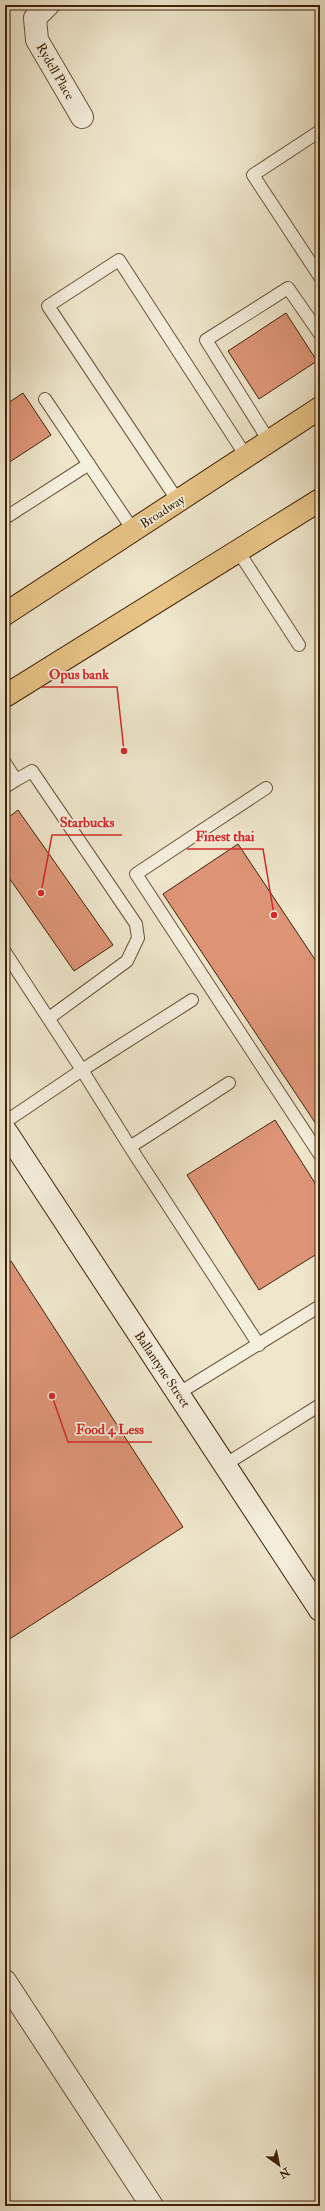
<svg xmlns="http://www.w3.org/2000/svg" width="325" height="2211" font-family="'IM FELL Double Pica',serif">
  <rect width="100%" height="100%" fill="#efe6cc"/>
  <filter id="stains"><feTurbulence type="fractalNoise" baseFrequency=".005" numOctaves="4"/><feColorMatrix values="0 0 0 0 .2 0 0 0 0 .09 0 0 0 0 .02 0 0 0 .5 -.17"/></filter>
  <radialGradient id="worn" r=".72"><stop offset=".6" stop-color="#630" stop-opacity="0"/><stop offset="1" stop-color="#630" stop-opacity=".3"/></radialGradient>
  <path fill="#de9577" stroke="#3f2307" d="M 286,313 L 317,361 L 259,399 L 228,351 Z
    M 23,393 L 51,435 L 5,465 L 5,405 Z
    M 18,810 L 113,945 L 74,971 L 5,872 L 5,820 Z
    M 238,844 L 320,967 L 320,1130 L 163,894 Z
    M 275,1120 L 320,1191 L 320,1252 L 259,1290 L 187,1175 Z
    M 11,1261 L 183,1527 L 5,1642 L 5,1264 Z"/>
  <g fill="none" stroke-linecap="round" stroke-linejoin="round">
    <g stroke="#6b5438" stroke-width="14">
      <path id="service" d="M 320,131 L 253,175 L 320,277
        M 45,399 L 133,530
        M 269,441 L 206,340 L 288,288 L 320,334
        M 178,501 L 48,306 L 119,260 L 246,456
        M 5,518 L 89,464
        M 238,551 L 299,645
        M 5,763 L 16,780 L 5,787
        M 16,780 L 32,771 L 136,924 L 138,938 L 127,961 L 49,1018
        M 266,788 L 136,874 L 320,1155
        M 5,952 L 82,1070 L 5,1122
        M 192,1000 L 82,1070 L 130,1147 L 259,1345
        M 130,1147 L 229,1083
        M 179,1393 L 320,1306
        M 226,1464 L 320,1405"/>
    </g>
    <g stroke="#6b5438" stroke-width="24">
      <path id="minor" d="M 48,5 L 35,18 L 37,40 L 82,117
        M 5,1981 L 152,2206"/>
    </g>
    <g stroke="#3f2307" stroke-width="24">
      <path id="secondary" d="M 5,1130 L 320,1610"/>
    </g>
    <g stroke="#3f2307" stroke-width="24">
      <path id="primary" d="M 5,614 L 320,408
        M 5,696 L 320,500"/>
    </g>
    <use href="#service" stroke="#f5efde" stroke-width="12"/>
    <use href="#minor" stroke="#f5efde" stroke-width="22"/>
    <use href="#secondary" stroke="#f5efde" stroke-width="22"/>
    <use href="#primary" stroke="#e8c386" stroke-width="22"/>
  </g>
  <g text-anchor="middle" stroke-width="3.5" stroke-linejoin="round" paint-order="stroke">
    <g font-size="13" fill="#3f2307" stroke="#f5efde">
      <text transform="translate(56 71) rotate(60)" y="5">Rydell Place</text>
      <text transform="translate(162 511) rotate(-33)" y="5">Broadway</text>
      <text transform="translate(163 1369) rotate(56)" y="5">Ballantyne Street</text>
    </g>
  </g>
  <path fill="none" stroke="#d62828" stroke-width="1.5" d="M124 751L117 687H41M41 893L52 835H122M274 915L263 849H187M52 1396L68 1442H152"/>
  <g fill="#d62828" stroke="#f5efde" stroke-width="1.5">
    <circle cx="124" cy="751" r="4"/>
    <circle cx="41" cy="893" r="4"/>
    <circle cx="274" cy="915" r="4"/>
    <circle cx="52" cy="1396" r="4"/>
  </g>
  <g font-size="14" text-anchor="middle" font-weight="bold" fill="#d62828" stroke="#f5efde" stroke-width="3.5" stroke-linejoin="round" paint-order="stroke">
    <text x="79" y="679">Opus bank</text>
    <text x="87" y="827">Starbucks</text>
    <text x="225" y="841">Finest thai</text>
    <text x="110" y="1434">Food 4 Less</text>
  </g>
  <rect width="325" height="2211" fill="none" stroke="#efe6cc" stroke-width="20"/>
  <rect x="6" y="6" width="313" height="2199" fill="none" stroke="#3f2307" stroke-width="2"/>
  <rect x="10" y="10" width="305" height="2191" fill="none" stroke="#3f2307"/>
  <g transform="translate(279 2165) rotate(147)" stroke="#f5efde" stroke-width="3" paint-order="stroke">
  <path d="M0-3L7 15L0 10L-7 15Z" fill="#3f2307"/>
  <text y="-6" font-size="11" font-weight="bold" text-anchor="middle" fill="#3f2307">N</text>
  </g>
  <rect width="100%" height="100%" filter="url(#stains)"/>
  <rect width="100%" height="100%" fill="url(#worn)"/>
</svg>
